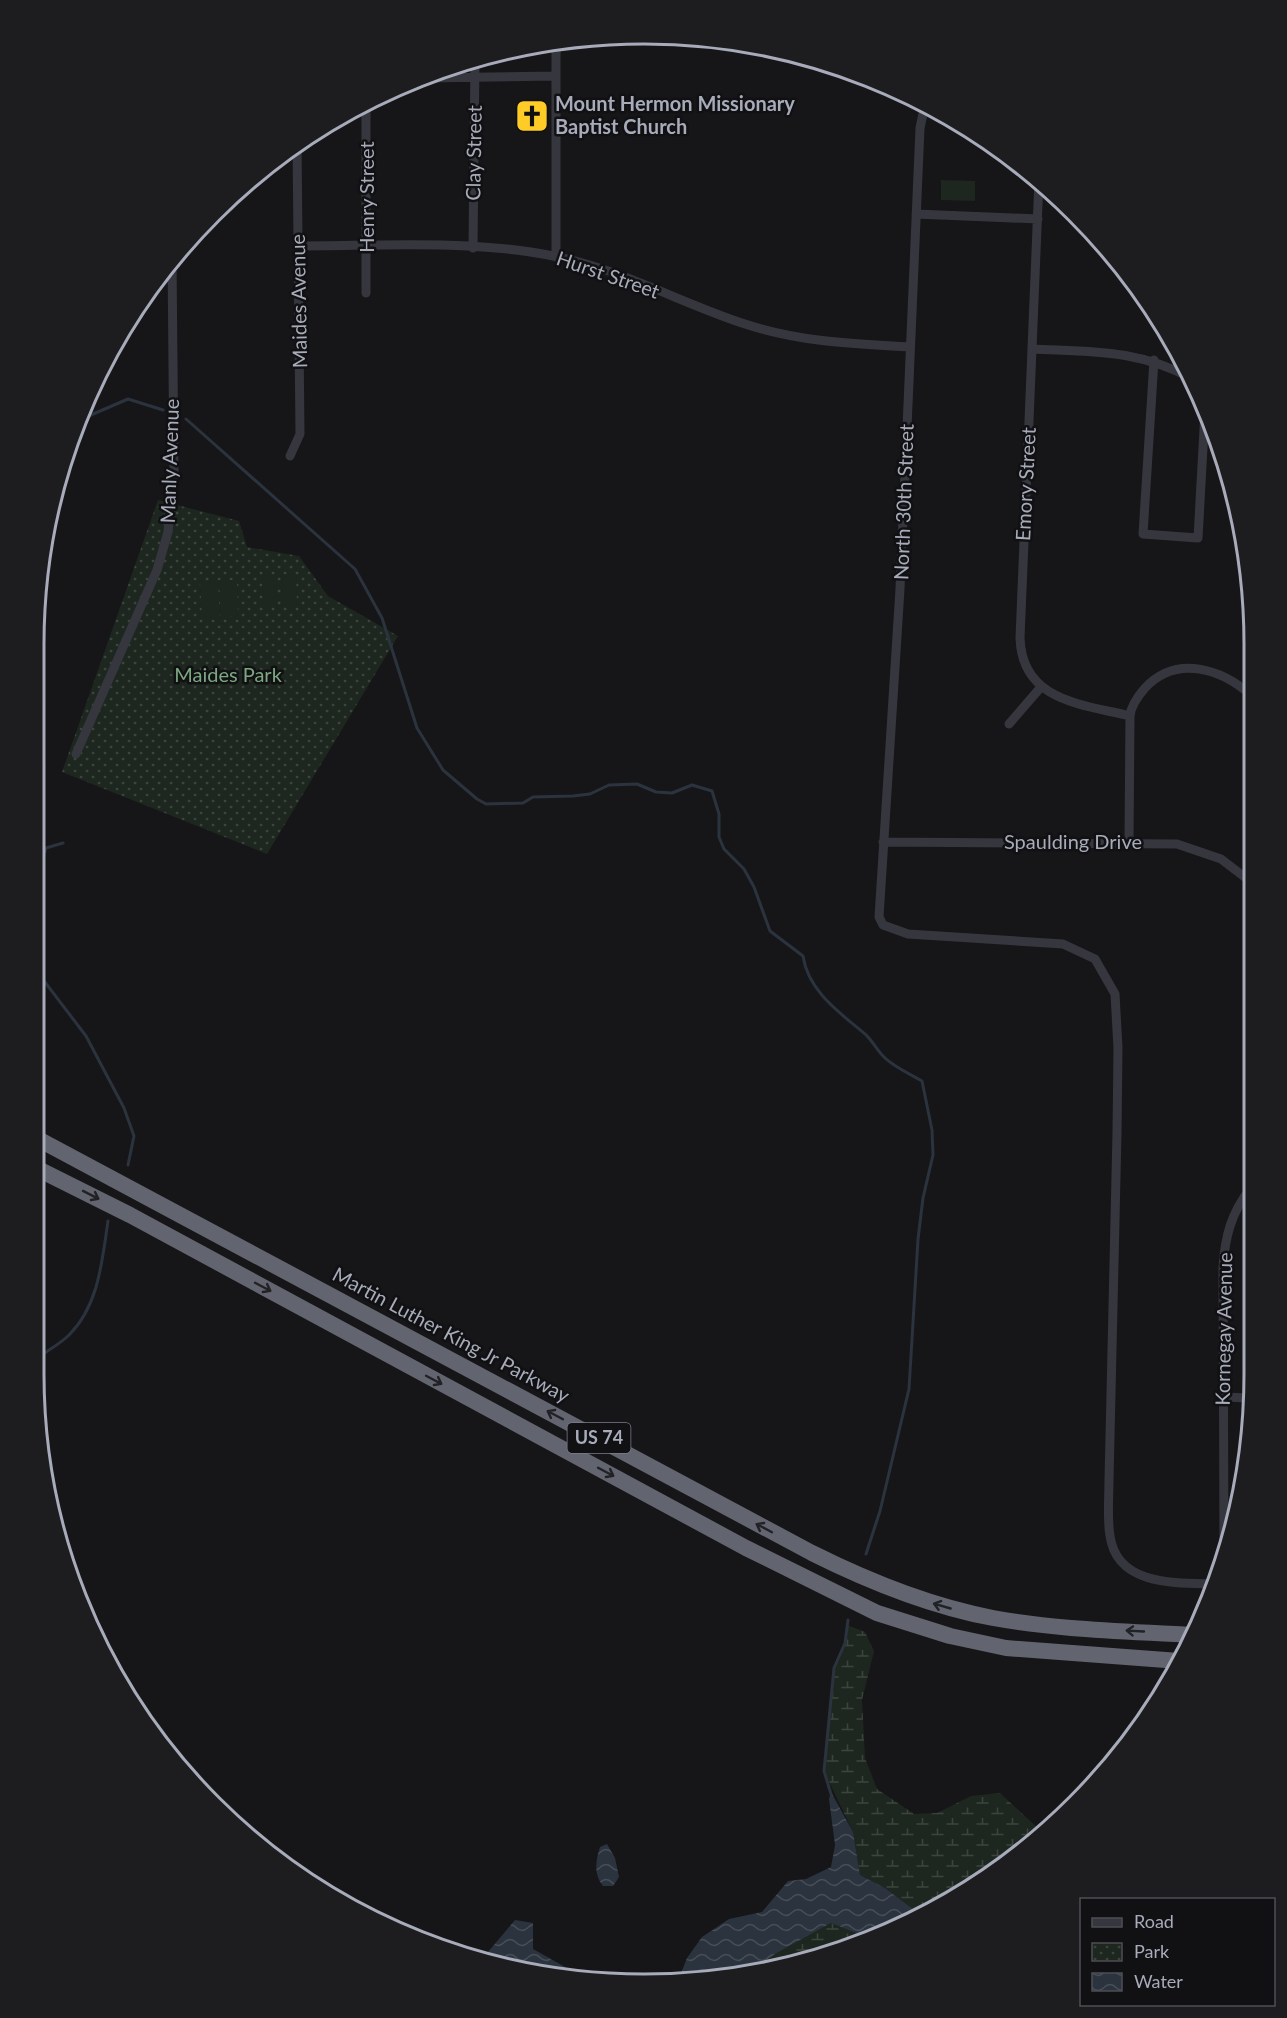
<svg xmlns="http://www.w3.org/2000/svg" width="1287" height="2018" font-family="Lato,sans-serif">
  <defs>
    <pattern id="wetland-marsh" width="20" height="14" patternUnits="userSpaceOnUse" patternTransform="scale(1.5)"><rect width="20" height="14" fill="#1d271f"/><path d="M1 5h8M5 5V1M11 12h8M15 12V8" fill="none" stroke="#3b443d"/></pattern>
    <pattern id="park-dots" width="8" height="8" patternUnits="userSpaceOnUse" patternTransform="scale(1.5)"><rect width="8" height="8" fill="#1d271f"/><path d="M2 2h.1M6 6h.1" fill="none" stroke="#3b443d" stroke-width="1.8" stroke-linecap="round"/></pattern>
    <pattern id="water-waves" width="16" height="10" patternUnits="userSpaceOnUse" patternTransform="scale(1.5)"><rect width="16" height="10" fill="#2b333e"/><path d="M0 5q4-4 8 0t8 0" fill="none" stroke="#474e58"/></pattern>
  </defs>
  <rect width="100%" height="100%" fill="#161618"/>
  <path fill="url(#wetland-marsh)" d="M 847,1625 L 865,1632 L 874,1651 L 862,1700 L 865,1758 L 877,1789 L 914,1814 L 937,1813 L 971,1796 L 1000,1793 L 1041,1831 L 982,1882 L 921,1915 L 885,1888 L 860,1875 L 853,1832 L 824,1771 L 834,1668 L 845,1644 Z
    M 831,1923 L 873,1940 L 802,1964 L 752,1974 L 775,1954 Z"/>
  <path fill="url(#park-dots)" d="M 158,500 L 239,521 L 247,547 L 299,556 L 328,596 L 398,636 L 267,854 L 62,772 Z"/>
  <path fill="#1d271f" d="M 941,180 L 975,181 L 975,201 L 941,200 Z
    M 296,574 L 297,605 L 283,606 L 282,575 Z
    M 276,575 L 277,607 L 263,607 L 262,576 Z
    M 219,580 L 237,580 L 238,616 L 221,616 Z
    M 218,581 L 220,617 L 202,618 L 200,582 Z"/>
  <path fill="url(#water-waves)" d="M 831,1792 L 853,1832 L 860,1875 L 885,1888 L 921,1915 L 873,1940 L 831,1923 L 775,1954 L 752,1974 L 723,1980 L 678,1981 L 687,1958 L 702,1937 L 729,1919 L 762,1912 L 788,1881 L 806,1879 L 831,1867 L 835,1845 L 829,1799 Z
    M 607,1844 L 615,1858 L 619,1877 L 613,1886 L 603,1886 C 593,1873 596,1860 600,1847 Z
    M 515,1920 L 533,1923 L 533,1949 L 567,1968 L 570,1977 L 482,1959 Z"/>
  <g fill="none" stroke-linecap="round" stroke-linejoin="round">
    <path stroke="#2b333e" stroke-width="3" d="M 186,419 L 355,569 L 382,618 L 417,728 L 443,770 L 477,799 L 486,804 L 523,803 L 533,797 L 573,796 L 590,794 L 609,785 L 637,784 L 656,792 L 672,793 L 692,785 L 712,791 L 719,814 L 719,837 L 724,849 L 744,869 L 754,887 L 770,931 L 803,956 C 808,991 840,1013 865,1034 C 872,1040 876,1049 883,1056 C 892,1066 910,1074 922,1081 L 932,1130 L 933,1155 L 923,1198 L 918,1239 L 909,1389 L 880,1511 L 866,1554
      M 77,421 L 128,399 L 163,410
      M 38,872 L 46,848 L 63,843
      M 38,973 L 86,1036 L 124,1108 L 134,1136 L 128,1165
      M 38,1358 C 48,1350 60,1344 69,1335 C 99,1305 102,1261 108,1221
      M 831,1794 L 824,1771 L 834,1668 L 845,1643 L 848,1620"/>
    <path stroke="#36373e" stroke-width="9" d="M 556,42 L 556,257
      M 421,78 L 556,76
      M 925,104 L 920,128 L 900,589 L 879,917 L 883,925 L 908,934 L 1063,944 L 1095,959 L 1115,994 L 1118,1048 L 1117,1133 L 1109,1480 C 1109,1498 1107,1518 1110,1536 C 1117,1586 1176,1583 1214,1584
      M 1039,180 L 1020,638 C 1022,701 1081,704 1130,716
      M 916,214 L 1038,219
      M 298,246 C 389,246 491,238 579,262 C 636,277 689,306 745,324 C 799,342 854,344 910,347
      M 473,248 L 475,58
      M 366,293 L 366,100
      M 1032,349 C 1093,352 1137,349 1193,379
      M 1154,360 L 1143,534 L 1198,538 L 1205,411
      M 290,456 L 300,434 L 297,143
      M 1009,724 L 1041,687
      M 76,754 L 157,570 L 168,532 L 174,472 L 172,258
      M 883,842 L 1177,844 L 1221,859 L 1251,882
      M 1129,842 L 1130,716 C 1131,705 1138,696 1145,688 C 1177,654 1222,669 1252,696
      M 1223,1397 L 1249,1398
      M 1224,1548 L 1223,1267 C 1225,1237 1231,1213 1250,1189"/>
    <path stroke="#62646f" stroke-width="16" d="M 38,1139 L 812,1553 C 870,1582 929,1606 993,1618 C 1059,1630 1126,1631 1193,1635
      M 38,1169 L 130,1215 L 746,1548 L 877,1613 L 950,1636 L 1006,1648 L 1179,1661"/>
  </g>
  <defs><path id="oneway-shaft" d="M-6 0H5M1.5-3L5.5 0L1.5 3" fill="none" stroke-width="1.6" stroke-linecap="round" stroke-linejoin="round" transform="scale(1.5)"/></defs>
  <g stroke="#212225">
    <use href="#oneway-shaft" transform="translate(91 1195) rotate(27)"/>
    <use href="#oneway-shaft" transform="translate(263 1287) rotate(28)"/>
    <use href="#oneway-shaft" transform="translate(434 1380) rotate(28)"/>
    <use href="#oneway-shaft" transform="translate(555 1415) rotate(-152)"/>
    <use href="#oneway-shaft" transform="translate(606 1472) rotate(28)"/>
    <use href="#oneway-shaft" transform="translate(764 1528) rotate(-152)"/>
    <use href="#oneway-shaft" transform="translate(942 1606) rotate(-164)"/>
    <use href="#oneway-shaft" transform="translate(1135 1631) rotate(-177)"/>
  </g>
  <defs>
    <g id="church-square" transform="scale(1.725)"><rect x="-9" y="-9" width="18" height="18" rx="4" fill="#ffcb27" stroke="#111113"/><path d="M-1.2-6h2.4v3.5h3.3v2.4h-3.3V6h-2.4V-.1h-3.3v-2.4h3.3Z" fill="#111"/></g>
  </defs>
  <g fill-rule="evenodd">
    <use href="#church-square" x="532" y="116"/>
  </g>
  <g text-anchor="middle" stroke-width="5" stroke-linejoin="round" paint-order="stroke">
    <rect fill="#111113" stroke="#7a7d88" stroke-width="1.5" x="567.5" y="1423" width="63" height="30" rx="4.5"/>
    <g font-size="18" font-weight="bold" fill="#a7abba">
      <text x="599" y="1444">US 74</text>
    </g>
    <g font-size="20" font-weight="bold" fill="#a7abba" stroke="#111113" text-anchor="start">
      <text x="555" y="111">Mount Hermon Missionary<tspan x="555" dy="23">Baptist Church</tspan></text>
    </g>
    <g font-size="20" fill="#a7abba" stroke="#111113">
      <text transform="translate(474 153) rotate(-89)" y="7">Clay Street</text>
      <text transform="translate(367 197) rotate(-90)" y="7">Henry Street</text>
      <text transform="translate(608 275) rotate(19)" y="7">Hurst Street</text>
      <text transform="translate(299 301) rotate(-91)" y="7">Maides Avenue</text>
      <text transform="translate(170 461) rotate(-88)" y="7">Manly Avenue</text>
      <text transform="translate(1026 484) rotate(-87)" y="7">Emory Street</text>
      <text transform="translate(904 502) rotate(-88)" y="7">North 30th Street</text>
      <text x="1073" y="849">Spaulding Drive</text>
      <text transform="translate(1224 1329) rotate(-89)" y="7">Kornegay Avenue</text>
      <text transform="translate(451 1335) rotate(28)" y="7">Martin Luther King Jr Parkway</text>
    </g>
    <g font-size="20" fill="#7ca782" stroke="#111113">
      <text x="228" y="682">Maides Park</text>
    </g>
  </g>
  <path d="M0 0H1287V2018H0ZM644 44H644A600 600 0 0 1 1244 644V1374A600 600 0 0 1 644 1974H644A600 600 0 0 1 44 1374V644A600 600 0 0 1 644 44Z" fill="#1d1d20" fill-rule="evenodd"/>
  <path fill="none" stroke="#a7abba" stroke-width="3" d="M644 44H644A600 600 0 0 1 1244 644V1374A600 600 0 0 1 644 1974H644A600 600 0 0 1 44 1374V644A600 600 0 0 1 644 44Z"/>
  <rect x="1080" y="1898" width="195" height="108" fill="#111113" stroke="#4d4f56" stroke-width="1.5"/>
  <rect x="1092" y="1918" width="30" height="9" fill="#36373e" stroke="#4d4f56" stroke-width="1.5"/>
  <text x="1134" y="1928" font-size="18" fill="#a7abba">Road</text>
  <rect x="1092" y="1943" width="30" height="18" fill="url(#park-dots)" stroke="#4d4f56" stroke-width="1.5"/>
  <text x="1134" y="1958" font-size="18" fill="#a7abba">Park</text>
  <rect x="1092" y="1973" width="30" height="18" fill="url(#water-waves)" stroke="#4d4f56" stroke-width="1.5"/>
  <text x="1134" y="1988" font-size="18" fill="#a7abba">Water</text>
</svg>
